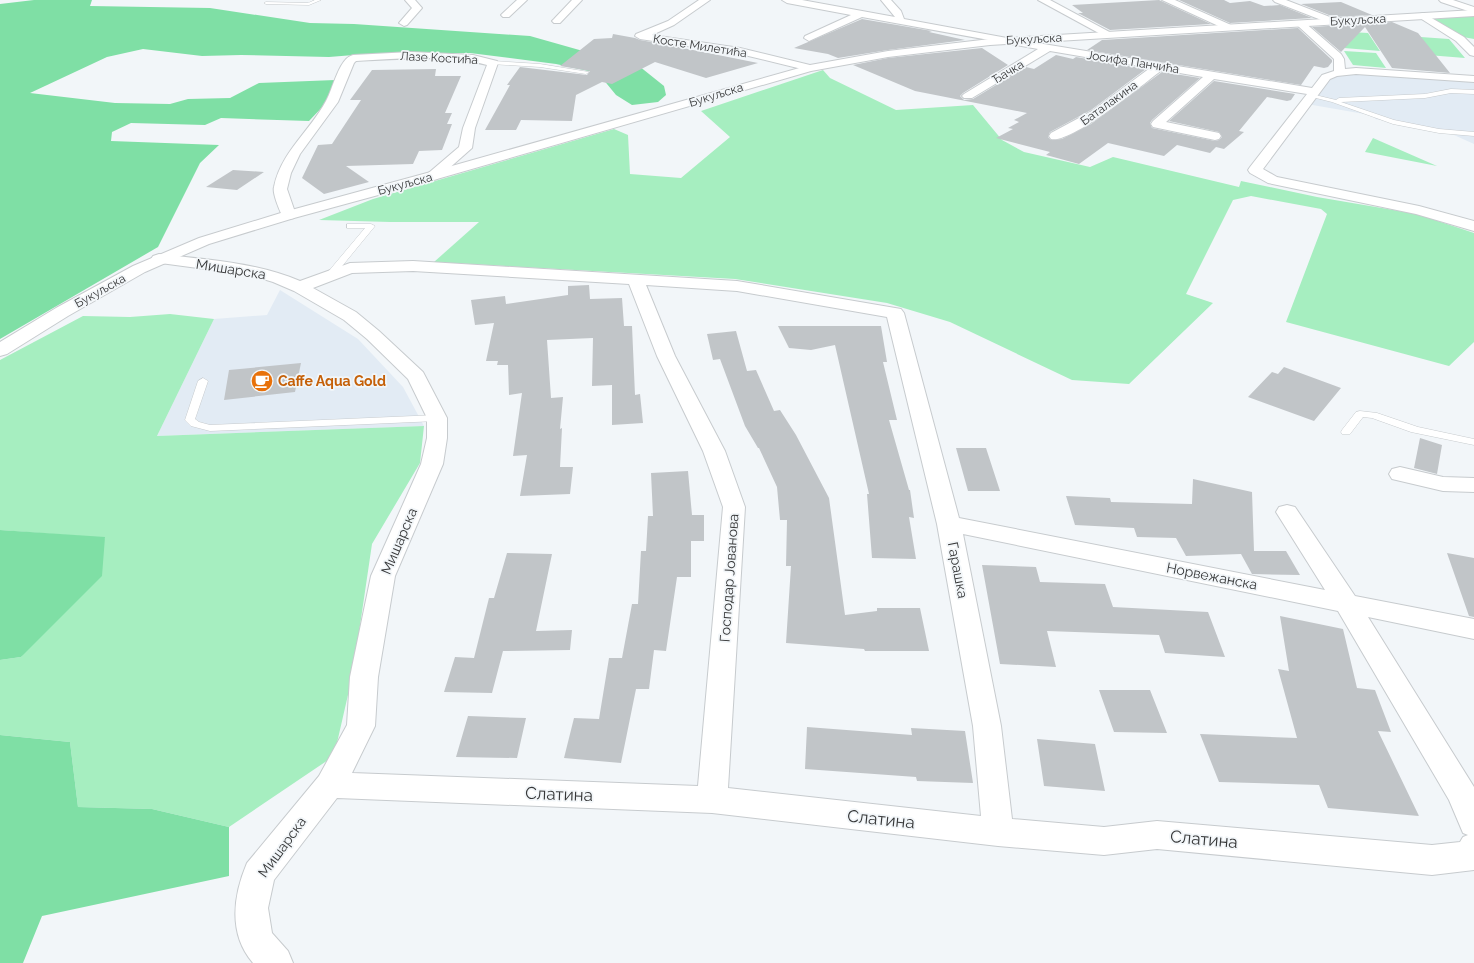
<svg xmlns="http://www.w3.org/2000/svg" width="1474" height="963" font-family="Raleway,sans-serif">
  <rect width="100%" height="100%" fill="#f2f6f9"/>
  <path fill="#e2ebf4" d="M 1355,68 L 1474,79 L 1474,144 L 1445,131 L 1375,119 L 1376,116 L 1301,103 L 1325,74 L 1330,72 L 1340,72 Z
    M 280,290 L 358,339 L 403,387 L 424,426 L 157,436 L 214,319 L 267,315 Z"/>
  <path fill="#a6eec0" d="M 1474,16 L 1474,39 L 1463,37 L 1432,19 Z
    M 1333,31 L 1368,33 L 1380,51 L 1344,48 Z
    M 1378,34 L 1449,39 L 1465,58 L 1390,52 Z
    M 1344,51 L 1376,53 L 1386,68 L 1353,65 Z
    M 823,70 L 830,78 L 896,110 L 973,105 L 1002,140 L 1024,152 L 1090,167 L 1113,157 L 1239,187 L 1241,181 L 1317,197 L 1417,214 L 1474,233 L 1474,342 L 1449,366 L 1286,322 L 1327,214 L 1321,209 L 1251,196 L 1233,200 L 1186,294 L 1213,303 L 1129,384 L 1072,380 L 950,322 L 887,303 L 735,279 L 434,262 L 479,222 L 390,222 L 319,220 L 373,199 L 614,129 L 628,135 L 630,174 L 681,178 L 730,137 L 701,111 Z
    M 1373,138 L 1437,166 L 1365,152 Z
    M 170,314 L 214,319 L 157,436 L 424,426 L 420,463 L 372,544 L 353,673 L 334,756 L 229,827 L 152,809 L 78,807 L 70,742 L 0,735 L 0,660 L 21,657 L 105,538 L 0,530 L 0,360 L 83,316 L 130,317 Z"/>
  <path fill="#7fdfa5" d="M 34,0 L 92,0 L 90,6 L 210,8 L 310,23 L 354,24 L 530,36 L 590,53 L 634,62 L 664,86 L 666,95 L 658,102 L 632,105 L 616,95 L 598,73 L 556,64 L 470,53 L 366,54 L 329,57 L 241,55 L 202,56 L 143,49 L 107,57 L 30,93 L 115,103 L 170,104 L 188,99 L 230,98 L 259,83 L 335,80 L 328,101 L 309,121 L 221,118 L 205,125 L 131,123 L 112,132 L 111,141 L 219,145 L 200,163 L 158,247 L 0,339 L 0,4 Z
    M 0,530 L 105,537 L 102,576 L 21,657 L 0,660 Z
    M 0,735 L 70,742 L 78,807 L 152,809 L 229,827 L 229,876 L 42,916 L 23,963 L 0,963 Z"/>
  <path fill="#c1c5c8" d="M 1159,0 L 1211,24 L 1110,30 L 1078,13 L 1083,13 L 1072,5 Z
    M 1179,0 L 1224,0 L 1230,3 L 1250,1 L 1264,6 L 1280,5 L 1312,18 L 1230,23 Z
    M 1341,2 L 1372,15 L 1334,17 L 1301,4 Z
    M 862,19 L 932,31 L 929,32 L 965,40 L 888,50 L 838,58 L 828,54 L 794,48 Z
    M 1392,22 L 1418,33 L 1450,73 L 1392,68 L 1365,27 L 1341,52 L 1312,27 Z
    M 1298,28 L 1332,60 L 1332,62 L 1328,67 L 1324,68 L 1314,66 L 1301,85 L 1087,50 L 1102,40 Z
    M 613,34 L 635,38 L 640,40 L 673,46 L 758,63 L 706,78 L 655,62 L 612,84 L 602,82 L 576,95 L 572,121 L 521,120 L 516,130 L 485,130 L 510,85 L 507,85 L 520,67 L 587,75 L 590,71 L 560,66 L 594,39 L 612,38 Z
    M 982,48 L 1008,65 L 963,93 L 960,96 L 964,100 L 973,99 L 1021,70 L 1026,67 L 1034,69 L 1056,55 L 1073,59 L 1076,57 L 1146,69 L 1091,110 L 1050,132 L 1048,137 L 1051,140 L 1062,139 L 1091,124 L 1162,72 L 1200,78 L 1152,120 L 1150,123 L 1152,128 L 1215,141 L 1219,140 L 1222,137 L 1219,132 L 1169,121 L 1214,81 L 1295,94 L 1291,100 L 1287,101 L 1267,97 L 1239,131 L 1244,132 L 1224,149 L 1216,147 L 1210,153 L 1177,145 L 1164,156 L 1108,143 L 1079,164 L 1046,155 L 1050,152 L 996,138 L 1013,129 L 1008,128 L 1019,122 L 1014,120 L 1027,113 L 915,91 L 853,65 L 888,58 Z
    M 436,69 L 435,76 L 461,76 L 445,113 L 452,113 L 447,124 L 452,124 L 442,150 L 419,151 L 413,164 L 346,166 L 369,182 L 324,194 L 302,178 L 318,145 L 332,144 L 361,100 L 350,100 L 372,70 Z
    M 233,170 L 264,172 L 237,190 L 206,187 Z
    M 589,285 L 590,299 L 622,298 L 624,326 L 632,326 L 635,395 L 640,394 L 643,423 L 612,425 L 612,385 L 592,386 L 593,338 L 547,340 L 551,398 L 563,397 L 560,429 L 562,428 L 560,467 L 573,467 L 570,494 L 520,496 L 527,455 L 513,456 L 522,393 L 509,395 L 508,365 L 497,365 L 498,361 L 486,361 L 494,323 L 475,325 L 471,300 L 505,296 L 506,304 L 568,295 L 568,286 Z
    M 778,326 L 881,326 L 887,362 L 883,362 L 897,420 L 889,420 L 909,490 L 910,490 L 914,518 L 909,517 L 916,559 L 872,558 L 867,494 L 869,494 L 835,345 L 811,350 L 789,348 Z
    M 736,331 L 747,371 L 756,370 L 774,411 L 780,410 L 796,435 L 829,498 L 845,615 L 877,611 L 877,608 L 920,608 L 929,651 L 865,651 L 864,649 L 786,643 L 791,566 L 786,566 L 787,520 L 780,520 L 777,487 L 759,448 L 758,448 L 745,426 L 720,359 L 713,360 L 707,334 Z
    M 301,363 L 295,392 L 224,400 L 229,370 Z
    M 1284,367 L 1341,388 L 1314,421 L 1248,397 L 1272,372 L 1278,374 Z
    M 1420,438 L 1442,445 L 1437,474 L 1414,468 Z
    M 956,448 L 986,448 L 1000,491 L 968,491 Z
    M 688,471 L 692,515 L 704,515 L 704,541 L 691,541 L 691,577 L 677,577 L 666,651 L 654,650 L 649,689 L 636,689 L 621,763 L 564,758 L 574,718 L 599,719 L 609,658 L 622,658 L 632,604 L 638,604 L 641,551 L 646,551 L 648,516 L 653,516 L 651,473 Z
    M 1193,479 L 1252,492 L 1254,551 L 1286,551 L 1300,575 L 1252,574 L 1241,554 L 1186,556 L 1176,538 L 1137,537 L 1134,528 L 1075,525 L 1066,496 L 1110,498 L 1111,502 L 1192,504 Z
    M 507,553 L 552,554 L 536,631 L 572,630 L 570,650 L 503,651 L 492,693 L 444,692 L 455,657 L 474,658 L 489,598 L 494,598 Z
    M 1447,553 L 1474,558 L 1474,617 L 1469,616 Z
    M 982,565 L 1036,567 L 1040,582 L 1105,584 L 1113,607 L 1208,612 L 1225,657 L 1165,653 L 1159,635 L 1047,631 L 1056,667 L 1000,664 Z
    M 1280,616 L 1343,629 L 1357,688 L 1375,690 L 1391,732 L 1378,731 L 1419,816 L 1328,808 L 1319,785 L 1219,782 L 1200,734 L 1297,738 L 1278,669 L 1289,671 Z
    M 1099,690 L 1150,690 L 1167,733 L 1114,732 Z
    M 468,716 L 526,718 L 517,758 L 456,757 Z
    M 807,727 L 912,735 L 911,728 L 965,731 L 973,783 L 917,781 L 916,777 L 805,769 Z
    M 1037,739 L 1095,744 L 1105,791 L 1044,786 Z"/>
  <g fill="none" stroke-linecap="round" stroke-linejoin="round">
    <g stroke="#c7cbce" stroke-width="1">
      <path id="service" d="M 315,0 L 321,0 L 309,5 L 266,4 L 264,3 L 266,2 L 308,3 Z
        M 493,61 L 540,64 L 589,72 L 586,74 L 540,67 L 491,64 L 490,63 Z
        M 1451,89 L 1474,90 L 1474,94 L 1451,93 L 1425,98 L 1341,102 L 1394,120 L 1439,129 L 1474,132 L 1474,136 L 1439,133 L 1393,124 L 1332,102 L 1308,96 L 1311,94 L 1336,100 L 1339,98 L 1425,94 Z
        M 347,224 L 371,224 L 375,226 L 334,276 L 328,276 L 327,274 L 328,272 L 365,228 L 347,228 Z
        M 203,378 L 208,381 L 195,419 L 199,422 L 210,425 L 437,415 L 442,418 L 437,421 L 210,431 L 191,426 L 185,420 L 198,381 Z
        M 1360,411 L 1377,413 L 1418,427 L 1474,439 L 1474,445 L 1411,432 L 1372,418 L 1363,417 L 1350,434 L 1342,434 L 1341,432 L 1342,430 L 1356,412 Z"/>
    </g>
    <g stroke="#c7cbce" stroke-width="2">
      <path id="minor" d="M 405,0 L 415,0 L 422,8 L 407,25 L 404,26 L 399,23 L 412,8 Z
        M 517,0 L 527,0 L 509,17 L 503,17 L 501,15 L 503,13 Z
        M 572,0 L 582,0 L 560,23 L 554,23 L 552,21 L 554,19 Z
        M 699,0 L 710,0 L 674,25 L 652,35 L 740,48 L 814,66 L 815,68 L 810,71 L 740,54 L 640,39 L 635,36 L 636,34 L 668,21 Z
        M 782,0 L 802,0 L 895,17 L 881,0 L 891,0 L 901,11 L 904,19 L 1007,38 L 1312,88 L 1322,75 L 1334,71 L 1334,59 L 1297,25 L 1295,23 L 1297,21 L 1303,21 L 1341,54 L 1344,59 L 1345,69 L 1356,68 L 1474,76 L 1474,82 L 1356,74 L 1337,76 L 1330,79 L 1263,169 L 1277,177 L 1419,206 L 1474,221 L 1474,231 L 1416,214 L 1268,183 L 1250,173 L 1248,170 L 1250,167 L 1307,94 L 1214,79 L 1166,122 L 1219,133 L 1221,136 L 1219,139 L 1215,140 L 1153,127 L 1151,124 L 1153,121 L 1203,77 L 1162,70 C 1143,84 1072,144 1051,139 L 1049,136 L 1051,133 L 1092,111 L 1150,68 L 1050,51 L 972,98 L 964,98 L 962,96 L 964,94 L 1038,49 L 862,17 L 809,41 L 804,38 L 805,36 L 851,15 L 787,3 Z
        M 1038,0 L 1050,0 L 1115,35 L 1114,37 L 1106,37 Z
        M 1162,0 L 1175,0 L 1231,25 L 1233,27 L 1228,30 L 1225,29 Z
        M 1273,0 L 1286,0 L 1335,19 L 1337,21 L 1335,23 L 1329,23 L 1275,2 Z
        M 1439,0 L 1453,0 L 1474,7 L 1474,13 L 1441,2 Z
        M 1423,13 L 1464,37 L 1474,47 L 1474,56 L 1470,55 L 1456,41 L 1420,18 L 1418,16 L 1420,14 Z
        M 411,52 L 473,55 L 497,61 L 498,63 L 475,128 L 472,148 L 437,179 L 432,180 L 427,179 L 425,176 L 459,147 L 463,128 L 487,65 C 446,54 398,59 356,61 L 354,63 L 338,102 L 300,154 L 291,173 L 287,189 L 296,215 L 294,218 L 289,219 L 284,218 C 280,213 272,192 274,187 C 281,152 310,131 326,101 C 333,89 339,58 353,55 Z
        M 159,254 C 207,260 255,262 300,281 L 350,263 L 413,261 L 737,281 L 901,309 L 904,313 L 959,518 L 1325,590 L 1276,512 L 1279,507 L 1287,505 L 1295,507 L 1355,596 L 1474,619 L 1474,639 L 1368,617 L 1474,787 L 1474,870 L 1432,875 L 1157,849 L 1104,855 L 998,846 L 712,813 L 337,798 L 274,880 L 268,908 L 272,933 L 288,951 L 293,963 L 253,963 C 228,934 233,896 247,863 L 319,776 L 347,725 L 350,677 L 371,576 L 421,464 L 427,438 L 427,418 L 408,379 L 367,339 L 344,320 L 294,291 L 273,282 L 250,275 L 153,262 L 151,259 L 153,256 ZM 413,271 L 629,284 L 657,356 L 703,451 L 723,507 L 698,786 L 352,773 L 375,726 L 378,677 L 395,576 L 443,464 L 447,438 L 447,418 L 423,372 L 379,331 L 356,312 L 313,288 L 352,273 ZM 646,285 L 737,291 L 887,317 L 937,524 L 973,726 L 981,816 L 728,788 L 745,507 L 725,451 L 675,356 ZM 963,534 L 1338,611 L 1449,800 L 1463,833 L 1468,835 L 1463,837 L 1460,842 L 1432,845 L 1157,821 L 1104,827 L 1012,819 L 1001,726 Z
        M 1400,467 L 1443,477 L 1474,478 L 1474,492 L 1443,491 L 1392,479 L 1389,474 L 1392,469 Z"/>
    </g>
    <g stroke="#c7cbce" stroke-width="2">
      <path id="secondary" d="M 1474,10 L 1474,16 L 990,45 L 888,57 L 811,71 L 437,179 L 294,218 L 209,244 L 145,272 L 68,316 L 7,354 L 0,356 L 0,342 L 56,308 L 133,266 L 199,238 L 284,212 L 427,173 L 810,65 L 888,51 L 990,39 Z"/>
    </g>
    <use href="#service" fill="#fff" fill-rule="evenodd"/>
    <use href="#minor" fill="#fff" fill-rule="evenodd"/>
    <use href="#secondary" fill="#fff" fill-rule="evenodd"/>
  </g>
  <defs>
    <g id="cafe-disc" transform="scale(1.15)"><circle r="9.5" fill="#e8710a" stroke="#f2f6f9"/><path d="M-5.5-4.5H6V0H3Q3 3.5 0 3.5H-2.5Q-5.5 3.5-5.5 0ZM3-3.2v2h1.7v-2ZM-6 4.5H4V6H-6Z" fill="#fff"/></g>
  </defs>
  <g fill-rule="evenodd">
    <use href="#cafe-disc" x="262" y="381"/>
  </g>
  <g text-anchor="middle" stroke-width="3.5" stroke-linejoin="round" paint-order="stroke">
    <g font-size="12" fill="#373839" stroke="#f2f6f9">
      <text transform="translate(1358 20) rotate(-3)" y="4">Букуљска</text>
      <text transform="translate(1034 39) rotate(-3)" y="4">Букуљска</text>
      <text transform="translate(700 46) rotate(9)" y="4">Косте Милетића</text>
      <text transform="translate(439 58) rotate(3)" y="4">Лазе Костића</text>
      <text transform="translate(1133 62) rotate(9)" y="4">Јосифа Панчића</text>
      <text transform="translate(1008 72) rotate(-31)" y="4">Ђачка</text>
      <text transform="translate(716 95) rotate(-17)" y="4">Букуљска</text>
      <text transform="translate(1109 103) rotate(-36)" y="4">Баталакина</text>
      <text transform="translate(405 184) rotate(-15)" y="4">Букуљска</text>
      <text transform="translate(100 291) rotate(-29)" y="4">Букуљска</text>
    </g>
    <g font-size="14" fill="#373839" stroke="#f2f6f9">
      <text transform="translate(231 269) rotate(9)" y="5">Мишарска</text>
      <text transform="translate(399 541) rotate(-67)" y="5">Мишарска</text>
      <text transform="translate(958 570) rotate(79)" y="5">Гарашка</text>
      <text transform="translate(1212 576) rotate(11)" y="5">Норвежанска</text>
      <text transform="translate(729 578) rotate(-86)" y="5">Господар Јованова</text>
      <text transform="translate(282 847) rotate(-54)" y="5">Мишарска</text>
    </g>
    <g font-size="14" font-weight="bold" fill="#c56008" stroke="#f2f6f9" text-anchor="start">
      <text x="278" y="386">Caffe Aqua Gold</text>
    </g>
    <g font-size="17" fill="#373839" stroke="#f2f6f9">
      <text transform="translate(559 794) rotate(2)" y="6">Слатина</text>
      <text transform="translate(881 819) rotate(6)" y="6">Слатина</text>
      <text transform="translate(1204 839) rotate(5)" y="6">Слатина</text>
    </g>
  </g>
</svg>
